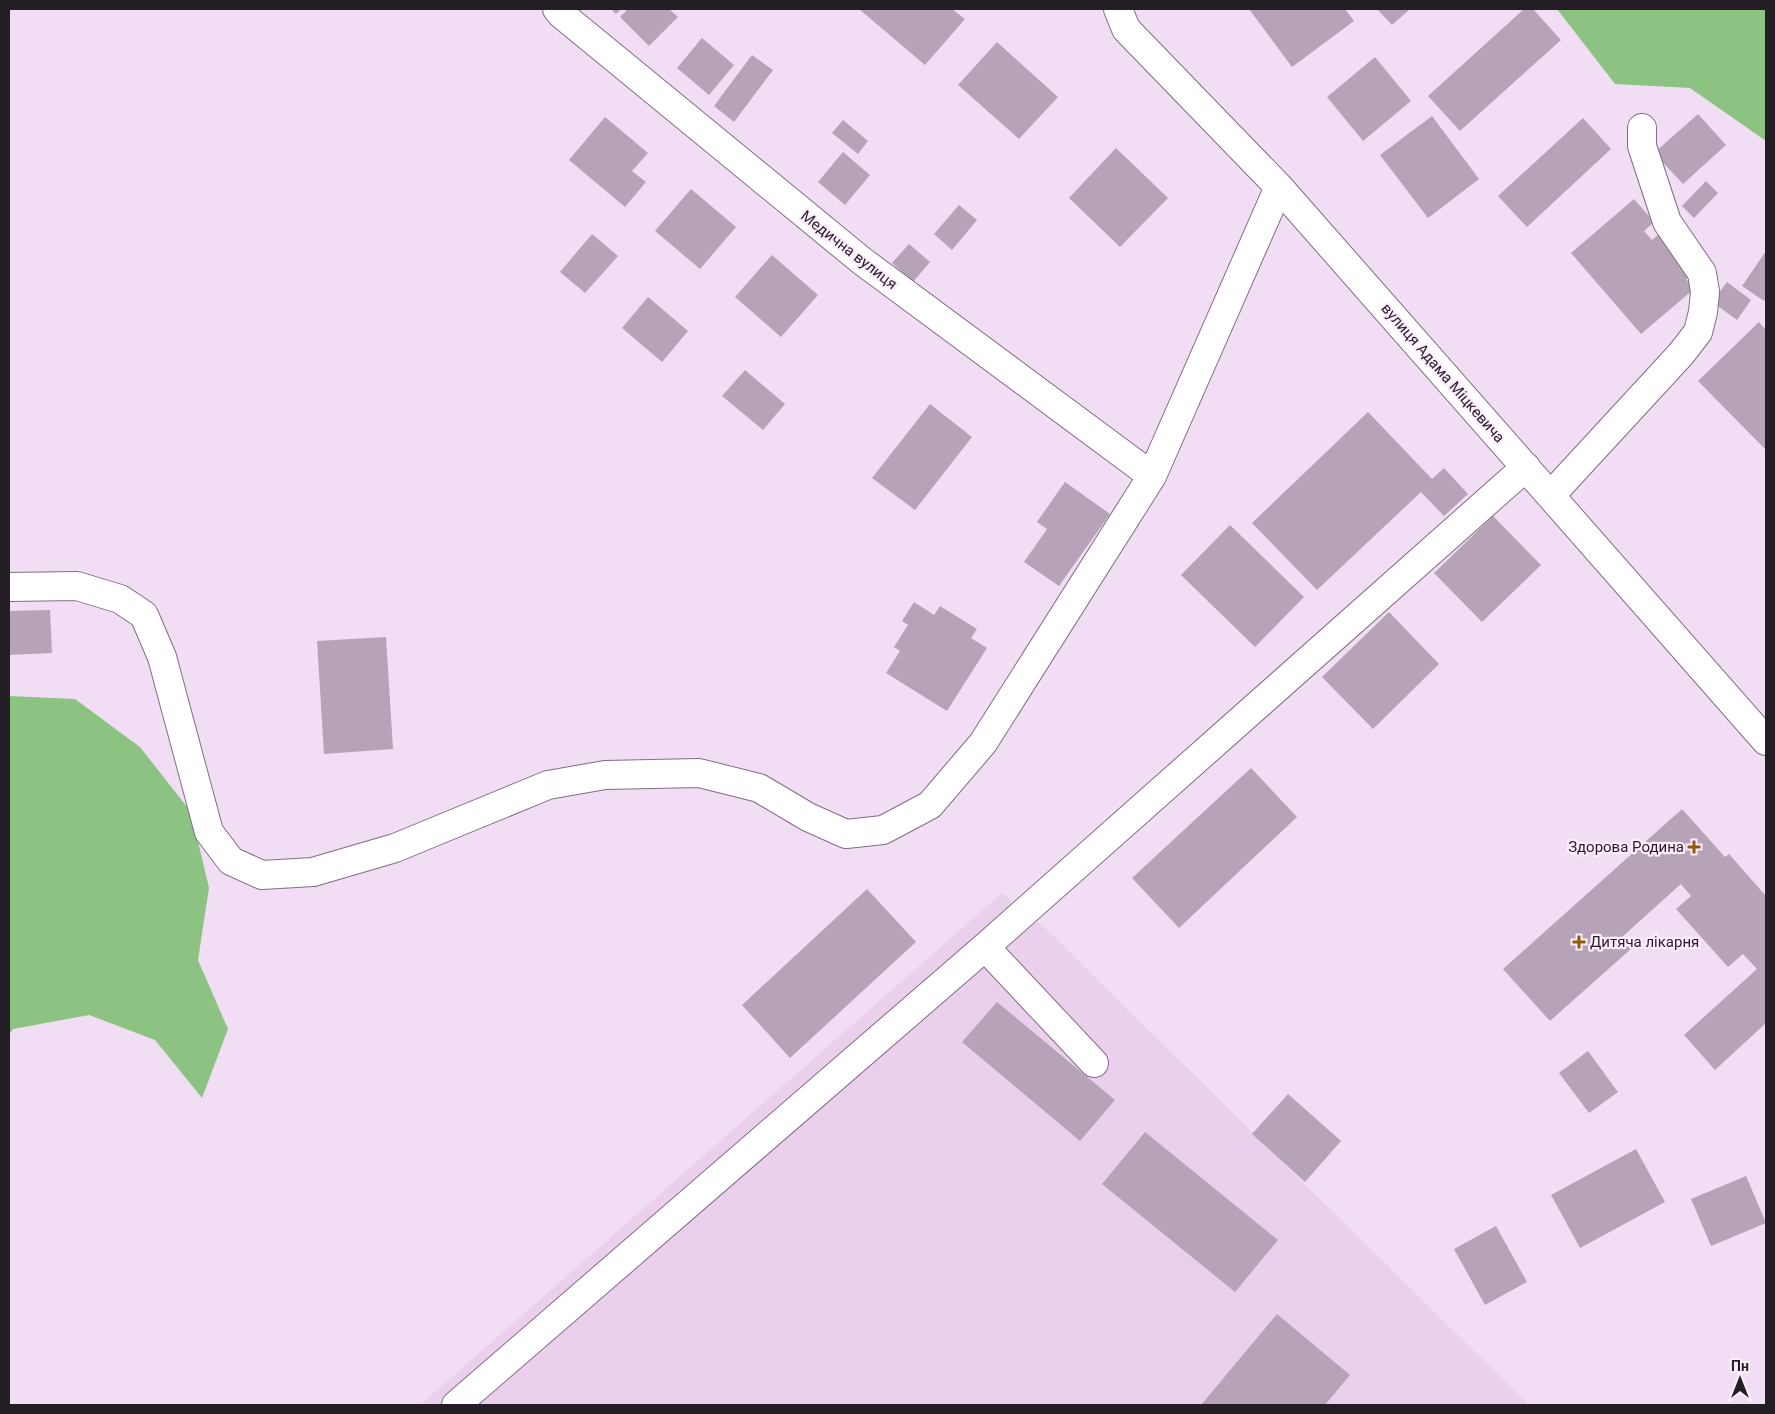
<svg xmlns="http://www.w3.org/2000/svg" width="1775" height="1414" font-family="Roboto,sans-serif">
  <rect width="100%" height="100%" fill="#f2def4"/>
  <path fill="#ead0ec" d="M 1002,893 L 1046,929 L 1529,1405 L 420,1405 Z"/>
  <path fill="#8cc383" d="M 1557,9 L 1766,9 L 1766,141 L 1690,88 L 1615,84 Z
    M 9,696 L 75,699 L 140,747 L 191,812 L 209,888 L 198,960 L 228,1029 L 202,1098 L 155,1040 L 89,1015 L 13,1029 L 9,1035 Z"/>
  <path fill="#b7a3b8" d="M 611,9 L 621,9 L 616,14 Z
    M 628,9 L 669,9 L 678,17 L 649,46 L 620,17 Z
    M 859,9 L 952,9 L 965,19 L 925,65 Z
    M 1249,9 L 1345,9 L 1354,21 L 1292,67 Z
    M 1377,9 L 1410,9 L 1392,25 Z
    M 1524,9 L 1533,9 L 1561,40 L 1460,131 L 1428,96 Z
    M 702,38 L 734,65 L 709,95 L 677,68 Z
    M 997,42 L 1058,97 L 1019,139 L 958,85 Z
    M 752,55 L 773,70 L 734,122 L 714,106 Z
    M 1375,57 L 1411,101 L 1363,141 L 1327,97 Z
    M 1698,114 L 1726,145 L 1683,184 L 1654,153 Z
    M 1432,116 L 1479,179 L 1428,218 L 1380,155 Z
    M 605,117 L 648,153 L 632,171 L 646,182 L 625,207 L 569,160 Z
    M 1583,118 L 1611,149 L 1527,227 L 1498,196 Z
    M 843,120 L 868,141 L 858,154 L 832,133 Z
    M 1116,148 L 1168,198 L 1120,247 L 1069,198 Z
    M 843,152 L 870,175 L 845,205 L 818,182 Z
    M 1706,181 L 1718,193 L 1694,218 L 1682,206 Z
    M 691,189 L 736,227 L 700,269 L 655,231 Z
    M 1634,199 L 1654,222 L 1644,231 L 1652,240 L 1659,234 L 1693,273 L 1686,279 L 1694,289 L 1641,334 L 1571,253 Z
    M 959,205 L 977,220 L 952,250 L 934,234 Z
    M 592,234 L 618,256 L 585,293 L 560,272 Z
    M 909,244 L 930,262 L 913,282 L 892,263 Z
    M 1766,251 L 1766,297 L 1764,301 L 1742,286 Z
    M 772,255 L 818,295 L 781,337 L 735,297 Z
    M 1727,282 L 1751,300 L 1737,320 L 1712,302 Z
    M 648,297 L 688,331 L 662,362 L 622,328 Z
    M 1759,322 L 1766,330 L 1766,447 L 1765,449 L 1698,381 Z
    M 745,370 L 785,404 L 763,430 L 722,396 Z
    M 930,404 L 972,437 L 915,510 L 872,478 Z
    M 1368,412 L 1432,479 L 1444,468 L 1468,494 L 1444,516 L 1421,492 L 1317,590 L 1252,523 Z
    M 1065,482 L 1110,514 L 1059,586 L 1024,562 L 1047,529 L 1037,522 Z
    M 1493,516 L 1541,565 L 1482,622 L 1434,573 Z
    M 1230,525 L 1304,597 L 1255,647 L 1181,575 Z
    M 914,602 L 934,615 L 940,606 L 977,629 L 971,638 L 987,648 L 947,711 L 886,673 L 900,651 L 894,647 L 908,625 L 902,621 Z
    M 50,610 L 52,653 L 9,655 L 9,611 Z
    M 1389,612 L 1439,664 L 1373,729 L 1322,677 Z
    M 386,637 L 393,749 L 324,754 L 317,641 Z
    M 1251,768 L 1297,817 L 1179,928 L 1132,878 Z
    M 1682,809 L 1725,857 L 1729,854 L 1766,896 L 1766,1023 L 1715,1070 L 1684,1035 L 1757,969 L 1743,954 L 1728,967 L 1676,909 L 1691,896 L 1681,884 L 1622,937 L 1632,948 L 1550,1021 L 1503,969 Z
    M 867,889 L 916,942 L 790,1058 L 742,1005 Z
    M 997,1002 L 1115,1100 L 1080,1141 L 962,1042 Z
    M 1588,1051 L 1618,1092 L 1589,1113 L 1559,1073 Z
    M 1288,1094 L 1341,1141 L 1305,1182 L 1252,1134 Z
    M 1145,1132 L 1278,1240 L 1235,1292 L 1102,1184 Z
    M 1636,1149 L 1665,1202 L 1580,1248 L 1551,1195 Z
    M 1746,1176 L 1766,1223 L 1711,1246 L 1691,1199 Z
    M 1496,1226 L 1527,1282 L 1485,1305 L 1454,1249 Z
    M 1277,1314 L 1350,1375 L 1325,1405 L 1201,1405 Z"/>
  <g fill="none" stroke-linecap="round" stroke-linejoin="round">
    <g stroke="#806e81" stroke-width="30">
      <path id="minor" d="M 557,9 L 561,14 L 862,261 L 1152,476
        M 1118,9 L 1126,29 L 1279,187 L 1766,741
        M 1551,495 L 1681,354 L 1698,332 L 1703,312 L 1705,292 L 1702,273 L 1667,222 L 1642,146 L 1642,128
        M 9,587 L 77,586 L 120,599 L 144,615 L 162,657 L 209,832 L 231,861 L 262,875 L 313,872 L 395,848 L 548,785 L 605,775 L 699,773 L 759,788 L 808,817 L 846,834 L 883,830 L 930,805 L 983,743 L 1152,476 L 1279,187
        M 985,947 L 1094,1063
        M 456,1405 L 985,947 L 1526,467"/>
    </g>
    <use href="#minor" stroke="#fff" stroke-width="28"/>
  </g>
  <g fill="#8f5b0b" stroke="#fdedfe" stroke-width="2">
    <path d="M1691.5 839.5h5v5h5v5h-5v5h-5v-5h-5v-5h5z"/>
    <path d="M1576.5 934.5h5v5h5v5h-5v5h-5v-5h-5v-5h5z"/>
  </g>
  <g text-anchor="middle" stroke-width="4.5" stroke-linejoin="round" paint-order="stroke">
    <g font-size="15" fill="#251d25" stroke="#fdedfe">
      <text transform="translate(849 250) rotate(38)" y="5">Медична вулиця</text>
      <text transform="translate(1443 373) rotate(49)" y="5">вулиця Адама Міцкевича</text>
    </g>
    <g font-size="15" fill="#251d25" stroke="#fdedfe" text-anchor="end">
      <text x="1684" y="852">Здорова Родина</text>
      <text x="1590" y="947" text-anchor="start">Дитяча лікарня</text>
    </g>
  </g>
  <rect width="1775" height="1414" fill="none" stroke="#251d25" stroke-width="20"/>
  <g transform="translate(1740 1379)" stroke="#fdedfe" stroke-width="4" paint-order="stroke">
  <path d="M0-4L9 19L0 12L-9 19Z" fill="#251d25"/>
  <text y="-8" font-size="14" font-weight="bold" text-anchor="middle" fill="#251d25">Пн</text>
  </g>
</svg>
